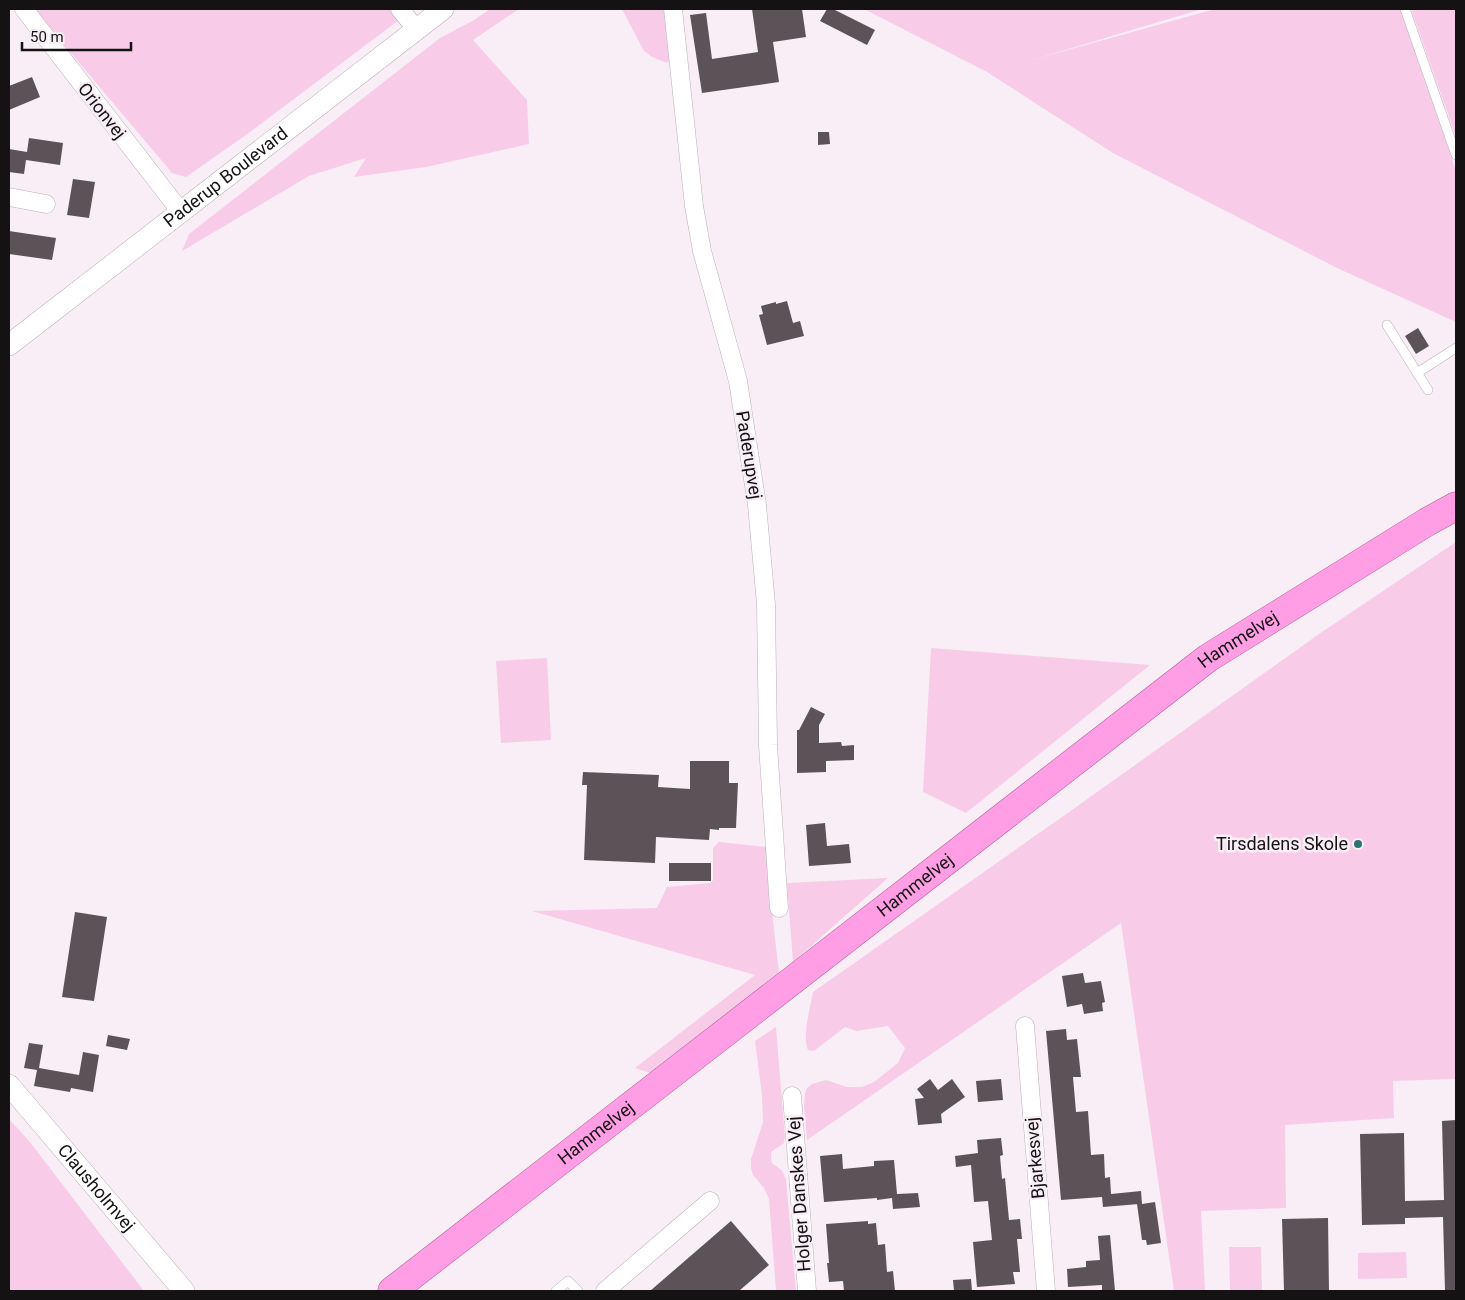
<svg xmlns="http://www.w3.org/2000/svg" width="1465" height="1300" font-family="Roboto,sans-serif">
  <rect width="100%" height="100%" fill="#f9eef5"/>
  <path fill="#f8cce9" d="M 34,9 L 390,9 L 399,20 L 246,135 L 186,177 L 172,173 Z
    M 490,9 L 519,9 L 473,40 L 527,100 L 529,144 L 426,167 L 354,177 L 366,158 L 309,176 L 182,251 L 189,234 L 440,38 L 474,20 Z
    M 622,9 L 665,9 L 670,60 L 667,63 L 652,57 L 644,51 Z
    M 864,9 L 1202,9 L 1035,59 L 1215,9 L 1401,9 L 1456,171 L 1456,322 L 1337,268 L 1113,153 L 987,72 Z
    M 1411,9 L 1456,9 L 1456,137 Z
    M 1456,542 L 1456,1079 L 1393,1081 L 1394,1118 L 1285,1125 L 1286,1208 L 1201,1211 L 1205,1291 L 1174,1291 L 1121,923 L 807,1140 L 804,1106 L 805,1093 L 807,1088 L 812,1084 L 826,1080 L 847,1087 L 862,1087 L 874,1082 L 898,1063 L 905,1048 L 888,1026 L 856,1031 L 845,1027 L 814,1051 L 808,1050 C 802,1035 810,1009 813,992 L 1062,817 L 1319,634 Z
    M 931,648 L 1150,665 L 966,813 L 923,792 Z
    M 547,658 L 551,740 L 501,743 L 496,661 Z
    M 719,842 L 767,847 L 769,886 L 779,973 L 656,1075 L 635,1068 L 755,975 L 532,911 L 657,908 L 667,887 L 710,883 L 713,880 L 713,848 Z
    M 888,878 L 793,962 L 787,883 Z
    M 776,1027 L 785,1138 L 784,1143 L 771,1152 C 771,1169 773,1161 782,1171 C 783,1172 785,1178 786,1179 L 796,1291 L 776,1291 L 769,1199 L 764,1188 L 753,1175 L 751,1168 L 751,1159 L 763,1122 L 762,1095 L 755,1041 Z
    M 9,1119 L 30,1142 L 144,1291 L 9,1291 Z
    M 1229,1247 L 1261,1247 L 1262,1291 L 1230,1291 Z
    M 1406,1252 L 1407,1278 L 1358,1279 L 1358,1253 Z"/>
  <path fill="#5c5359" d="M 752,9 L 802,9 L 806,37 L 773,42 L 779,82 L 702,93 L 690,15 L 706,13 L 712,59 L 758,52 Z
    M 827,9 L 833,9 L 875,30 L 867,45 L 820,21 Z
    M 32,77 L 40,97 L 9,110 L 9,86 Z
    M 818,132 L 829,132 L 830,144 L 818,145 Z
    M 29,138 L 63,143 L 60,165 L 26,160 L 24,174 L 9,172 L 9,149 L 27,152 Z
    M 73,179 L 95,182 L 89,218 L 67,215 Z
    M 9,231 L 56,238 L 52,260 L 9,254 Z
    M 787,301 L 793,323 L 800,321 L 804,336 L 767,345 L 759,315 L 763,314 L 761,306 L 776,302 L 776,304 Z
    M 1418,328 L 1429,346 L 1416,354 L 1405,336 Z
    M 811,707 L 825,714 L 819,725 L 819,743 L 841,742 L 842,746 L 854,745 L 854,760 L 826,761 L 826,772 L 797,773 L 797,730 L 799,730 Z
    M 690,761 L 729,761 L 729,783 L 738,783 L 736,828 L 719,828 L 719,830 L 710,829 L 709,840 L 656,837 L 655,863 L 584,860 L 587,785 L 582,785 L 583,772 L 659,775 L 658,787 L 690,789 Z
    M 825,823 L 827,846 L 849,844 L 851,863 L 809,866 L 806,825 Z
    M 669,863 L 711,863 L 711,881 L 669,881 Z
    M 75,912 L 107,917 L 94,1001 L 62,997 Z
    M 1083,973 L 1085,983 L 1101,981 L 1105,1002 L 1102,1003 L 1103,1011 L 1084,1014 L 1082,1004 L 1067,1007 L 1062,976 Z
    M 1066,1029 L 1067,1040 L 1077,1039 L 1081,1077 L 1073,1077 L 1076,1112 L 1088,1111 L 1091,1155 L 1104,1154 L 1105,1178 L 1110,1177 L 1111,1194 L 1141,1191 L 1142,1204 L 1155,1202 L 1161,1243 L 1147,1245 L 1146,1240 L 1142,1240 L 1137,1204 L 1139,1204 L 1103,1207 L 1102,1197 L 1061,1200 L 1046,1031 Z
    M 108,1035 L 130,1039 L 127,1050 L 106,1046 Z
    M 29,1043 L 43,1045 L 39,1068 L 79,1075 L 83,1052 L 99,1055 L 93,1092 L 71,1088 L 70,1092 L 34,1086 L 37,1070 L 24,1068 Z
    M 930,1079 L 938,1090 L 952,1079 L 965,1097 L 941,1114 L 942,1123 L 918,1125 L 915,1099 L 924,1098 L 917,1089 Z
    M 1001,1079 L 1003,1100 L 978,1102 L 976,1081 Z
    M 1456,1120 L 1456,1291 L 1445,1291 L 1443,1217 L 1405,1218 L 1405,1224 L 1362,1225 L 1360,1134 L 1404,1133 L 1405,1201 L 1444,1200 L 1442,1121 Z
    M 1001,1138 L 1003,1155 L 1000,1156 L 1002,1179 L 1005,1178 L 1009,1220 L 1020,1219 L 1022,1239 L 1017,1239 L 1020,1272 L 1013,1272 L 1015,1284 L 977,1287 L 973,1242 L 992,1240 L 988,1201 L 974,1202 L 971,1165 L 956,1167 L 955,1156 L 978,1153 L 977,1140 Z
    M 842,1154 L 843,1169 L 874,1166 L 874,1161 L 894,1160 L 897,1194 L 918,1193 L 920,1207 L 893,1209 L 892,1198 L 877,1200 L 877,1198 L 824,1202 L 820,1156 Z
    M 1328,1218 L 1329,1291 L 1284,1291 L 1282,1219 Z
    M 731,1221 L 769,1265 L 739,1291 L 650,1291 Z
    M 868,1221 L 868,1224 L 876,1223 L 878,1245 L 885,1244 L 887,1272 L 893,1271 L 895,1291 L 865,1291 L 865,1290 L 844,1291 L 843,1281 L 829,1282 L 827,1263 L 829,1263 L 826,1224 Z
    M 1110,1235 L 1115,1291 L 1102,1291 L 1102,1285 L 1068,1287 L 1067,1269 L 1086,1267 L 1086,1261 L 1100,1260 L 1098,1236 Z
    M 971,1279 L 972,1291 L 954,1291 L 953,1280 Z"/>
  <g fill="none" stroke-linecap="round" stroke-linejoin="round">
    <g stroke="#bbb0b7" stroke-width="10">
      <path id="service" d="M 1405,9 L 1456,155
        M 1387,325 L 1428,390
        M 1417,373 L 1456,348
        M 556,1291 L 568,1281 L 578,1291"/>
    </g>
    <g stroke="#bbb0b7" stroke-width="19">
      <path id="minor" d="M 24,9 L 181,212
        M 400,9 L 416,29
        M 673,9 L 694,206 L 702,251 L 738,381 L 757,505 L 766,604 L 768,745 L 779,908
        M 9,197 L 46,204
        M 1025,1026 L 1046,1291
        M 792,1096 L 807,1291
        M 605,1291 L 710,1201"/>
    </g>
    <g stroke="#bbb0b7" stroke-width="22">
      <g id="tertiary">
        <path id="s1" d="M 9,345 L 443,9"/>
        <path id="s2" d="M 9,1085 L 184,1291"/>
      </g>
    </g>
    <g stroke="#ad5d97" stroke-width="29">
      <g id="trunk">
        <path id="s3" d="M 392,1291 L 1208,658 L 1427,522 L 1456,506"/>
      </g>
    </g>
    <use href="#service" stroke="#fff" stroke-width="9"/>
    <use href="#minor" stroke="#fff" stroke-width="18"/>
    <use href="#tertiary" stroke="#fff" stroke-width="21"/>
    <use href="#trunk" stroke="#ff9ee4" stroke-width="28"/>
  </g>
  <circle fill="#2a736e" stroke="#f9eef5" stroke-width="2" cx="1358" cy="844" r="5"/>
  <g text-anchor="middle" stroke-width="5" stroke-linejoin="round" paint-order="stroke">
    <g font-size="18" fill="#151214" stroke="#f9eef5">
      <text transform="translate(102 111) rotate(52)" y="6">Orionvej</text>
      <text dy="6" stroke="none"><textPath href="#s1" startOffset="274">Paderup Boulevard</textPath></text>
      <text transform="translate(749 455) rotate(81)" y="6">Paderupvej</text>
      <text dy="6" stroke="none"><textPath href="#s3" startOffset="1068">Hammelvej</textPath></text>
      <text dy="6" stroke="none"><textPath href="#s3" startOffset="662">Hammelvej</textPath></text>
      <text dy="6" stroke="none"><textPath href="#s3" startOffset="258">Hammelvej</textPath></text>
      <text transform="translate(1035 1158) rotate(-95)" y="6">Bjarkesvej</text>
      <text dy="6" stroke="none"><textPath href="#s2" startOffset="135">Clausholmvej</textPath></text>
      <text transform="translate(799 1194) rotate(-94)" y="6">Holger Danskes Vej</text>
    </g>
    <g font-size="18" fill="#151214" stroke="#f9eef5" text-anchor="end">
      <text x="1348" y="850">Tirsdalens Skole</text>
    </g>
  </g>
  <rect width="1465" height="1300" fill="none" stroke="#151214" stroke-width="20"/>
  <path d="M22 42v8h109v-8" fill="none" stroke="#151214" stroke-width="2.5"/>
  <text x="30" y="42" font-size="15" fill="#151214" stroke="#f9eef5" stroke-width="4" paint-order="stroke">50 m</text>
</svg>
